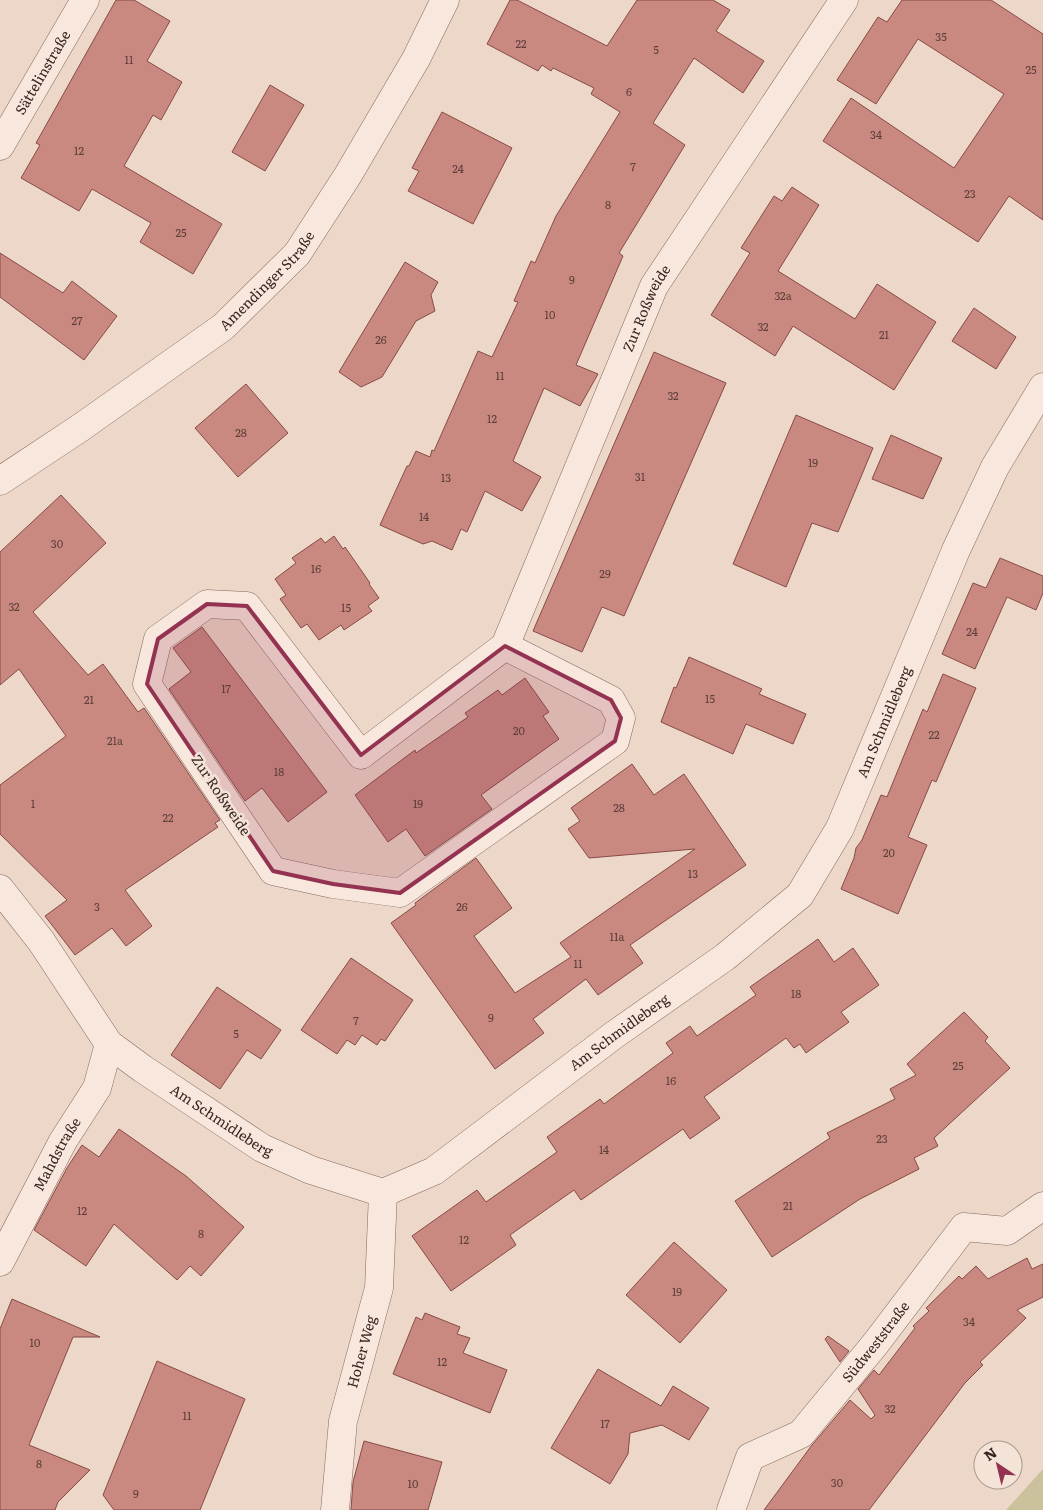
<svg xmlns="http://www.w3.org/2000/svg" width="1043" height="1510" font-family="Literata,serif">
  <rect width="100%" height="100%" fill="#edd7c9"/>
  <path fill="#cbc29d" d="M 1043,1469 L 1043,1510 L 1006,1510 Z"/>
  <path fill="#c98981" stroke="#864b45" d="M 116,0 L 134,0 L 170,21 L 147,61 L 182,82 L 161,120 L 153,115 L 124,166 L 222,224 L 193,274 L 140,242 L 151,223 L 92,189 L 79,211 L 21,178 L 40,145 L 36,143 Z
    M 510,0 L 517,0 L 607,46 L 637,0 L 713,0 L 730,10 L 716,31 L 764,61 L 743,93 L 694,58 L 653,123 L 685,145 L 619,253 L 623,256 L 576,365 L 598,374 L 580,406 L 544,388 L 513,461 L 541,477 L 522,511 L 485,491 L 467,532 L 461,529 L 452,550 L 432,541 L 423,544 L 380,525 L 407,466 L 409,466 L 416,451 L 430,457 L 432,450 L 434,451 L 478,351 L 492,357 L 518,302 L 514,301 L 531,261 L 535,263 L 556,216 L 620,112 L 591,94 L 594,88 L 553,68 L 551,71 L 542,65 L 538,71 L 487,44 Z
    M 902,0 L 991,0 L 1043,34 L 1043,220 L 1009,196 L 978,242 L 823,141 L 851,98 L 954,168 L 1004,94 L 918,39 L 876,104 L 837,80 L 878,17 L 887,22 Z
    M 270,85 L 304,105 L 265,171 L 232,152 Z
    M 442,112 L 512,148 L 473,224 L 408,191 L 419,171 L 412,168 Z
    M 792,187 L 819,205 L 778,271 L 855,319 L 877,284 L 936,322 L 894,390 L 793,326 L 775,356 L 711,315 L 750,253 L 741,248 L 774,196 L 782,201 Z
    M 0,253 L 63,293 L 72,281 L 117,316 L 84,360 L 0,297 Z
    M 405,262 L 438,282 L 431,295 L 435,311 L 416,321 L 382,377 L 361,387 L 339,372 Z
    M 974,308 L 1016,337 L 996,369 L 952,341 Z
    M 654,352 L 726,383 L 624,616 L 602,607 L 582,652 L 533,631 Z
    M 246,384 L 288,433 L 238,477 L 195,428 Z
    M 796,415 L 873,448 L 838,532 L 812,523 L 786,587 L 733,564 Z
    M 891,435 L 942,458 L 923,499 L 872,479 Z
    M 61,495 L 106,543 L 33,612 L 88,675 L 103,664 L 138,712 L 144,708 L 220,820 L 215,823 L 218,827 L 125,890 L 152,926 L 126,946 L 112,928 L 75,955 L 45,916 L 67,900 L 0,834 L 0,785 L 66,736 L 19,669 L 0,685 L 0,552 Z
    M 334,536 L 343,549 L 345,547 L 370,583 L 369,584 L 379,598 L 368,606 L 372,611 L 344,630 L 341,625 L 319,640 L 307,624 L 301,628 L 280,599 L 286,595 L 275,579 L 296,563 L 292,558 L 321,538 L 325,543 Z
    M 1000,558 L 1043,576 L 1043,593 L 1036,610 L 1007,597 L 975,669 L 942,654 L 973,583 L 986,588 Z
    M 202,627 L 327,792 L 288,822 L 262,788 L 245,801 L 169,689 L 191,672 L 173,648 Z
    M 689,657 L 762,689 L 759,694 L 806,714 L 793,744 L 746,724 L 733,754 L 661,722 L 674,687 L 676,688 Z
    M 943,674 L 976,688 L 936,782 L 932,780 L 908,837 L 927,845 L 898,914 L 841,889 L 854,858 L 856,848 L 862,840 L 881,795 L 887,797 L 923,709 L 927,712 Z
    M 525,678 L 549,712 L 543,716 L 559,739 L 481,795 L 492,809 L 425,856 L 406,829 L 388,842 L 355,795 L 415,750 L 416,753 L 468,717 L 465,713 L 498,690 L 502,695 Z
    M 632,764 L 654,795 L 684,774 L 746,865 L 630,945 L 643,963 L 598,995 L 586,979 L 533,1019 L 544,1033 L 495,1069 L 391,923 L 416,905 L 415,903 L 476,858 L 512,908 L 474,936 L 515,993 L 571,957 L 560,943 L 695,849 L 589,858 L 568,829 L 580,821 L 571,808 Z
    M 818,939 L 834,962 L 853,948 L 879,985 L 841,1012 L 849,1022 L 806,1053 L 800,1044 L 794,1048 L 786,1038 L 704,1097 L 720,1118 L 690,1139 L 683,1129 L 581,1200 L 574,1190 L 510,1235 L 516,1245 L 451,1291 L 412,1236 L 477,1190 L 486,1202 L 557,1152 L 547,1137 L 600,1099 L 604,1104 L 673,1053 L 666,1043 L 690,1026 L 697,1036 L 756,995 L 750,987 Z
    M 351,958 L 413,1000 L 385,1041 L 381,1039 L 377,1045 L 362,1035 L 355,1045 L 347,1040 L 337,1054 L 301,1030 Z
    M 217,987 L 281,1030 L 261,1059 L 247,1050 L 220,1089 L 171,1055 Z
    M 964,1012 L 988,1037 L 985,1041 L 1010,1068 L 934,1138 L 938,1146 L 914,1158 L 919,1169 L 860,1199 L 772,1257 L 735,1201 L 830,1138 L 827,1133 L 895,1099 L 890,1089 L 916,1075 L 907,1064 Z
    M 119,1129 L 186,1176 L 244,1227 L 201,1276 L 190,1266 L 177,1280 L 114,1224 L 86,1266 L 34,1230 L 67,1168 L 82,1145 L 99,1157 Z
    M 674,1242 L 727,1290 L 680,1343 L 626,1295 Z
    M 1027,1258 L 1032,1269 L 1043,1264 L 1043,1297 L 1017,1310 L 1026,1318 L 980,1362 L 983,1365 L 965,1383 L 869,1510 L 764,1510 L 812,1445 L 850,1400 L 871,1419 L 875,1415 L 858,1389 L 874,1370 L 879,1375 L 915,1328 L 913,1326 L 929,1311 L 926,1308 L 959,1276 L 962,1279 L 976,1266 L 988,1279 Z
    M 12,1299 L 100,1337 L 73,1337 L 29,1445 L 90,1470 L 58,1502 L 55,1510 L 0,1510 L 0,1329 Z
    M 425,1313 L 460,1327 L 457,1334 L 470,1338 L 463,1353 L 507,1370 L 490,1413 L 393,1374 L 416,1317 L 422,1320 Z
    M 828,1336 L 849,1351 L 840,1362 L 825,1339 Z
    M 157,1361 L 245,1399 L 200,1510 L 114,1510 L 103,1495 Z
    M 598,1369 L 661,1406 L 673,1386 L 709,1408 L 689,1440 L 662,1425 L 630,1433 L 628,1454 L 610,1484 L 551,1448 Z
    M 364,1441 L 442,1462 L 428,1510 L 351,1510 L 353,1482 Z"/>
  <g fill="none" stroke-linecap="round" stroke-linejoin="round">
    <g stroke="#88685e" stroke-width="29">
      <g id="minor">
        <path id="s1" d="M 0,146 L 85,0"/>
        <path id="s2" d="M 0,481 L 80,428 L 223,327 L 297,254 L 348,175 L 416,59 L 445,0"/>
        <path id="s3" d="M 505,646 L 611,700 L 621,718 L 615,741 L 400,893 L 333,884 L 273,871 L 147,684 L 158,639 L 207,604 L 247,606 L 361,755 L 505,646 L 654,286 L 844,0"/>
        <path id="s4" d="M 0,889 L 41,941 L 109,1044 L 143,1069 L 262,1148 L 311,1170 L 383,1193 L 434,1171 L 614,1035 L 725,957 L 800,895 L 840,828 L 956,550 L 995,467 L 1043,387"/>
        <path id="s5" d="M 0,1262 L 63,1141 L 97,1088 L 109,1044"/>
        <path id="s6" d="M 335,1510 L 343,1421 L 379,1288 L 383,1193"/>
        <path id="s7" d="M 731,1510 L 750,1457 L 801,1434 L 876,1343 L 964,1227 L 1007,1231 L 1043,1206"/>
      </g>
    </g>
    <use href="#minor" stroke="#f7e7dc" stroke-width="28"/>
  </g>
  <path fill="#943251" fill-opacity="0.2" stroke="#943251" stroke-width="4" stroke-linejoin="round" d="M 207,604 L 247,606 L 361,755 L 505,646 L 611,700 L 621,718 L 615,741 L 400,893 L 333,884 L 273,871 L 147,684 L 158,639 Z"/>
  <g text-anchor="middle" stroke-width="5" stroke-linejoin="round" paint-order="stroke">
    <g font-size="11" fill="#5d3e39">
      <text x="941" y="41">35</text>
      <text x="521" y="48">22</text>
      <text x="656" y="54">5</text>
      <text x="129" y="64">11</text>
      <text x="1031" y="74">25</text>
      <text x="629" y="96">6</text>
      <text x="876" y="139">34</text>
      <text x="79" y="155">12</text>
      <text x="633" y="171">7</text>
      <text x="458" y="173">24</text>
      <text x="970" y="198">23</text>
      <text x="608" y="209">8</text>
      <text x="181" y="237">25</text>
      <text x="572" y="284">9</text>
      <text x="783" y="300">32a</text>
      <text x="550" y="319">10</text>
      <text x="77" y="325">27</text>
      <text x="763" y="331">32</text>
      <text x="884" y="339">21</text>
      <text x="381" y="344">26</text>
      <text x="500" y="380">11</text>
      <text x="673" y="400">32</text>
      <text x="492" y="423">12</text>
      <text x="241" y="437">28</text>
      <text x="813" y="467">19</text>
      <text x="640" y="481">31</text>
      <text x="446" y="482">13</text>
      <text x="424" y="521">14</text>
      <text x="57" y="548">30</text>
      <text x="316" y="573">16</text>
      <text x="605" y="578">29</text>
      <text x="14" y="611">32</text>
      <text x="346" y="612">15</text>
      <text x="972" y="636">24</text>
      <text x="226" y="693">17</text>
      <text x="710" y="703">15</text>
      <text x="89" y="704">21</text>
      <text x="519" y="735">20</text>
      <text x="934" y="739">22</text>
      <text x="115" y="745">21a</text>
      <text x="279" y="776">18</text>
      <text x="33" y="808">1</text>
      <text x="418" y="808">19</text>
      <text x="619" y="812">28</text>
      <text x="168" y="822">22</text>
      <text x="889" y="857">20</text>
      <text x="693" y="878">13</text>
      <text x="97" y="911">3</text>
      <text x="462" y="911">26</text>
      <text x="617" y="941">11a</text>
      <text x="578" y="968">11</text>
      <text x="796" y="998">18</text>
      <text x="491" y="1022">9</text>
      <text x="356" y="1025">7</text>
      <text x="236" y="1038">5</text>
      <text x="958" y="1070">25</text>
      <text x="671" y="1085">16</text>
      <text x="882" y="1143">23</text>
      <text x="604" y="1154">14</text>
      <text x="788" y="1210">21</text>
      <text x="82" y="1215">12</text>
      <text x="201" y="1238">8</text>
      <text x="464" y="1244">12</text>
      <text x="677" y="1296">19</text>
      <text x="969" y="1326">34</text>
      <text x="35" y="1347">10</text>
      <text x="442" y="1366">12</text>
      <text x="890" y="1413">32</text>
      <text x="187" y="1420">11</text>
      <text x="605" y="1428">17</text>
      <text x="39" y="1468">8</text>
      <text x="837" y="1487">30</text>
      <text x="413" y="1488">10</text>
      <text x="136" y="1498">9</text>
    </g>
    <g font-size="14" fill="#392521" stroke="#f4e4d8">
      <text dy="5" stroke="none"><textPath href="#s1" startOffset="85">Sättelinstraße</textPath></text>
      <text dy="5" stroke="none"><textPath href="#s2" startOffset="335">Amendinger Straße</textPath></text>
      <text dy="5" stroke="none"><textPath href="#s3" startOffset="1662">Zur Roßweide</textPath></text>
      <text dy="5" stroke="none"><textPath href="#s4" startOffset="1211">Am Schmidleberg</textPath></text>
      <text transform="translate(221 795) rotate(56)" y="5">Zur Roßweide</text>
      <text dy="5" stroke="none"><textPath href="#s4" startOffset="791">Am Schmidleberg</textPath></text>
      <text dy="5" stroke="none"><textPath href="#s4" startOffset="326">Am Schmidleberg</textPath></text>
      <text dy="5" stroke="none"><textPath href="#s5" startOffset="122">Mahdstraße</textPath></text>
      <text dy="5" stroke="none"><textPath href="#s7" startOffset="231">Südweststraße</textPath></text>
      <text dy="5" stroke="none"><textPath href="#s6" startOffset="161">Hoher Weg</textPath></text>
    </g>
  </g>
  <g transform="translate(998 1465) rotate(325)"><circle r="24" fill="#f4e4d8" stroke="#a9988f"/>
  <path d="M0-4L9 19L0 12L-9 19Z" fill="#943251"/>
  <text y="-8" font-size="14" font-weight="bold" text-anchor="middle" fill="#392521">N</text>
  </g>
</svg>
